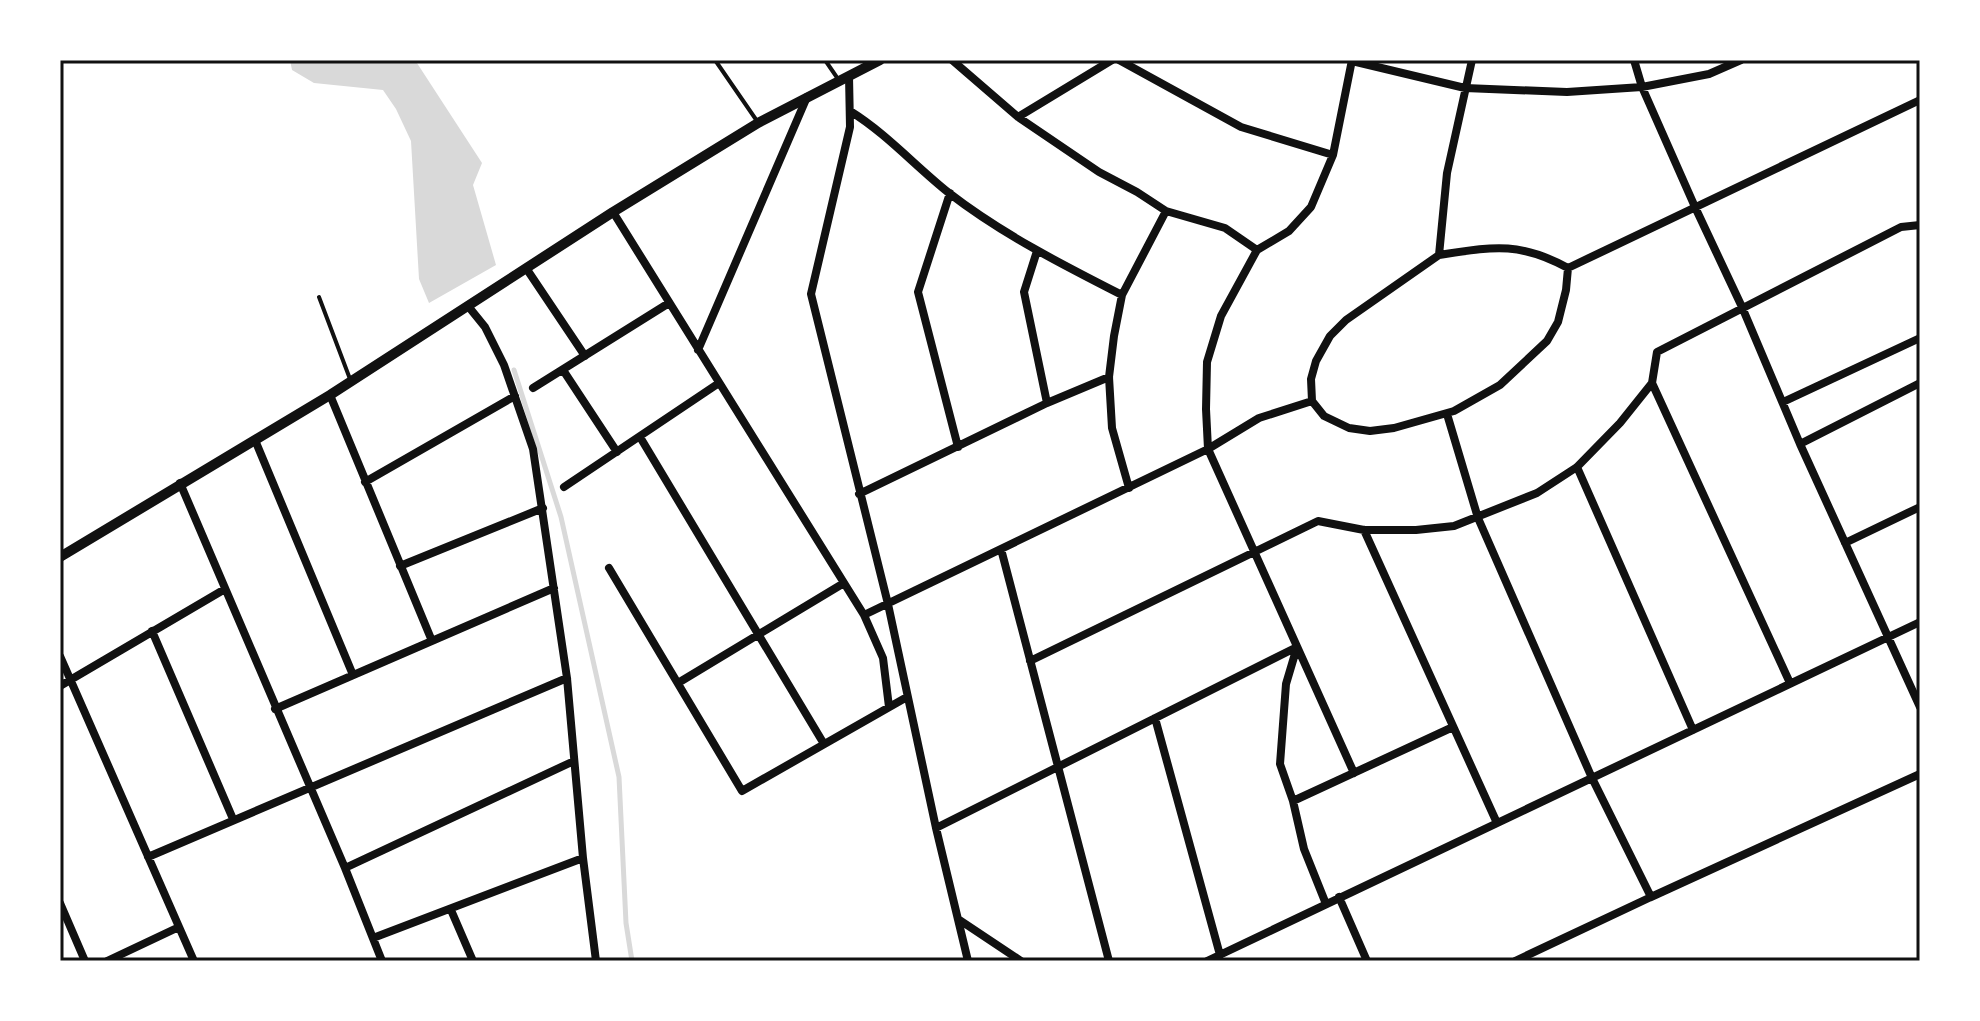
<svg xmlns="http://www.w3.org/2000/svg" width="1980" height="1021" font-family="'Open Sans',sans-serif">
  <rect width="100%" height="100%" fill="#fff"/>
  <path fill="#d9d9d9" d="M 290,60 L 415,60 L 482,163 L 473,185 L 496,265 L 429,303 L 419,279 L 411,141 L 396,109 L 383,90 L 314,83 L 292,70 Z"/>
  <g fill="none" stroke-linecap="round" stroke-linejoin="round">
    <path stroke="#d9d9d9" stroke-width="5" d="M 514,370 L 561,517 L 619,777 L 626,923 L 632,961"/>
    <path stroke="#111" stroke-width="4" d="M 715,60 L 757,121
      M 825,60 L 838,79
      M 319,297 L 350,379"/>
    <path stroke="#111" stroke-width="8" d="M 952,60 L 1018,117 L 1099,172 L 1137,192 L 1166,211 L 1225,228 L 1257,250
      M 1119,60 L 1241,127 L 1333,155
      M 1352,60 L 1333,155 L 1311,207 L 1289,231 L 1257,250 L 1221,316 L 1207,362 L 1206,409 L 1208,449 L 1354,773
      M 1472,60 L 1447,173 L 1439,255 L 1346,320 L 1330,336 L 1316,361 L 1311,379 L 1312,401 L 1324,416 L 1349,428 L 1370,431 L 1394,428 L 1454,411 L 1500,385 L 1547,341 L 1558,322 L 1566,290 L 1568,268
      M 1634,60 L 1642,87 L 1695,207 L 1742,307 L 1800,444 L 1920,707
      M 1352,61 L 1465,88 L 1567,92 L 1642,87 L 1709,74 L 1741,60
      M 849,76 L 850,127 L 811,294 L 888,604 L 936,828 L 968,961
      M 850,111 C 887,134 915,166 949,193 C 1002,234 1063,265 1122,295
      M 1018,117 L 1112,60
      M 950,193 L 918,292 L 958,447
      M 613,212 L 864,615 L 883,658 L 889,707
      M 1037,251 L 1024,292 L 1047,403
      M 1439,255 C 1492,247 1519,241 1568,268
      M 526,268 L 585,356
      M 1568,268 L 1920,100
      M 468,306 L 485,327 L 504,365 L 533,449 L 567,678 L 583,858 L 596,961
      M 698,350 L 807,97
      M 563,370 L 617,452
      M 1652,383 L 1790,683
      M 533,388 L 669,303
      M 330,395 L 432,641
      M 1783,402 L 1920,338
      M 1447,414 L 1478,518 L 1592,778 L 1651,897 L 1920,774
      M 640,437 L 824,744
      M 255,440 L 353,675
      M 1800,444 L 1920,383
      M 1577,467 L 1693,730
      M 365,482 L 515,396
      M 180,483 L 345,868 L 382,961
      M 564,487 L 719,383
      M 1129,488 L 1112,428 L 1109,377 L 1114,336 L 1122,295 L 1166,211
      M 859,494 L 1047,403 L 1109,377
      M 1364,530 L 1497,823
      M 1845,543 L 1920,507
      M 1001,549 L 1109,961
      M 400,566 L 543,508
      M 609,568 L 742,791 L 907,697
      M 864,615 L 1208,449 L 1259,418 L 1312,401
      M 152,631 L 233,819
      M 1297,647 L 1286,684 L 1280,764 L 1293,801 L 1304,849 L 1326,904
      M 60,656 L 194,961
      M 1030,661 L 1318,521 L 1364,530 L 1416,530 L 1454,526 L 1537,493 L 1577,467 L 1620,423 L 1652,383 L 1657,352 L 1901,227 L 1920,225
      M 678,683 L 844,583
      M 60,686 L 225,589
      M 275,709 L 554,588
      M 1155,718 L 1220,955
      M 1293,801 L 1453,727
      M 936,828 L 1297,647
      M 148,857 L 567,678
      M 345,868 L 574,761
      M 1339,897 L 1367,961
      M 60,903 L 85,961
      M 451,910 L 473,961
      M 958,919 L 1021,961
      M 373,938 L 583,858
      M 107,961 L 179,927
      M 1207,961 L 1920,622
      M 1515,961 L 1651,897"/>
    <path stroke="#111" stroke-width="10" d="M 60,557 L 330,395 L 613,212 L 758,123 L 880,60"/>
  </g>
  <rect width="1980" height="1021" fill="none" stroke="#ffffff" stroke-width="124"/>
  <rect x="62" y="62" width="1856" height="897" fill="none" stroke="#111" stroke-width="3"/>
</svg>
